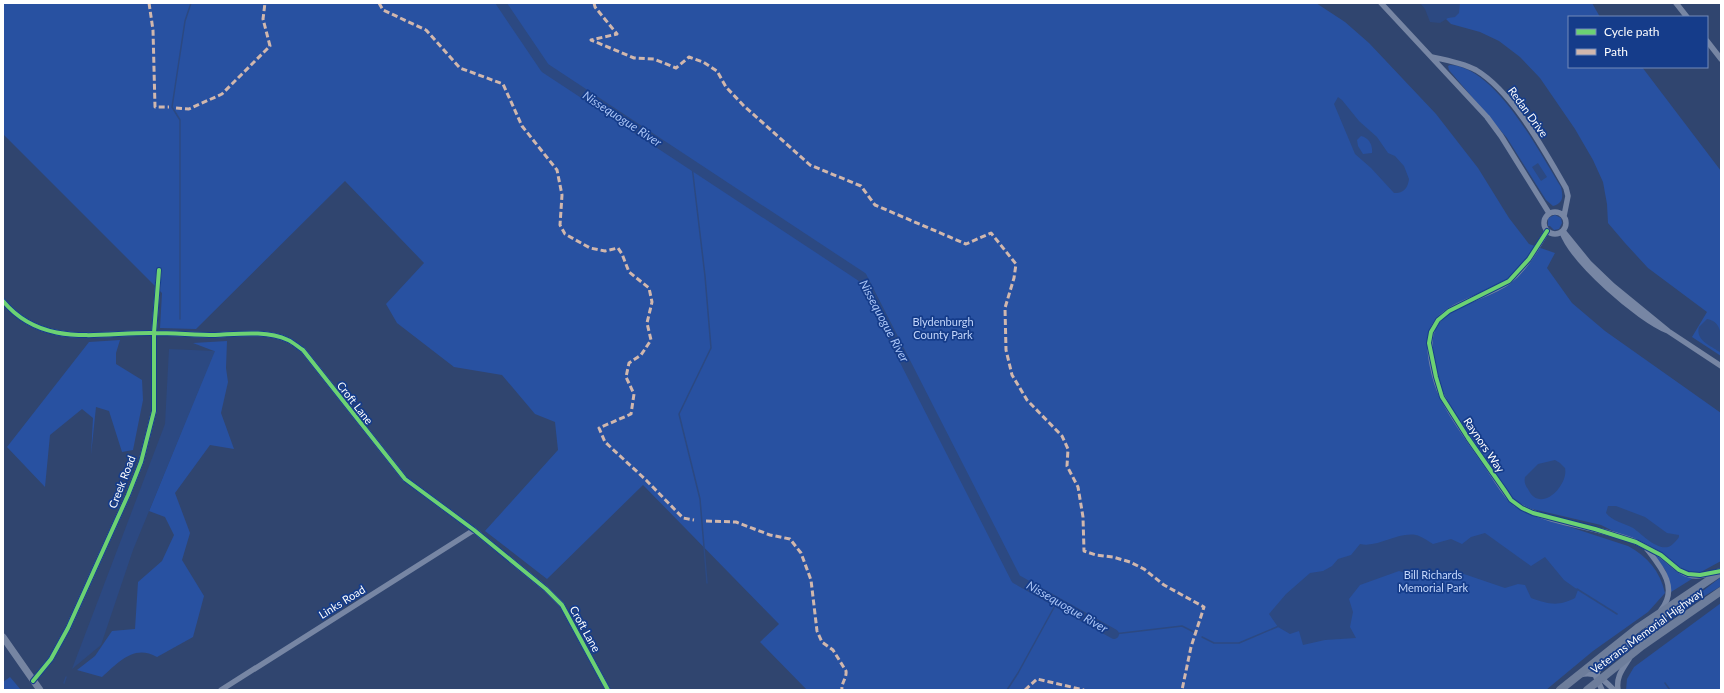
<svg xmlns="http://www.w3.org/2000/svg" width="1724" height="693" font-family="Lato,sans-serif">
  <rect width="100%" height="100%" fill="#30456f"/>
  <path fill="#2851a1" d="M 3,3 L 1316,3 L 1345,22 L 1369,43 L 1436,114 L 1478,168 L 1509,218 L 1529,244 L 1555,253 L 1547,268 L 1572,303 L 1605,331 L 1721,413 L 1721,561 L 1699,573 L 1686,572 L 1661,555 L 1601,525 L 1515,505 L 1530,514 L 1628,546 C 1647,556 1660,571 1665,593 L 1648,612 L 1593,651 L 1546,690 L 807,690 L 760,642 L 779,624 L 643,485 L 547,579 L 485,531 L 558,450 L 555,422 L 535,414 L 502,375 L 454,367 L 397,323 L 386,304 L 424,263 L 345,181 L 196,329 L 160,328 L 162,293 L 3,134 Z
    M 1430,3 L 1592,3 L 1600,17 L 1569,17 L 1569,67 L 1642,67 L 1721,171 L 1721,356 L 1692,337 L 1707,312 L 1648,268 L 1625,243 L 1608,223 L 1607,204 L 1603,182 L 1593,160 L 1575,129 L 1540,78 L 1520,57 L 1499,41 L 1480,32 L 1451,24 Z
    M 1450,65 C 1496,67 1539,152 1561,187 C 1563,196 1564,203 1553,206 L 1546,200 L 1507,138 L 1449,70 L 1448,66 Z
    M 1555,215 L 1561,218 L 1562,223 L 1559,229 L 1554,230 L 1550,226 L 1548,226 L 1548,218 Z
    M 120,340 L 116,353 L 116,364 L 142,380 L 143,400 L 133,450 L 122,452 L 109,411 L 96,407 L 91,455 L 93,418 L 82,409 L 50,435 L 45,487 L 7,447 L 89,342 Z
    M 227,341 L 226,368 L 228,382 L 221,413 L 234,449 L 210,445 L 175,493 L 190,533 L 182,560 L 204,596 L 193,637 L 157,657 C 134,644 119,662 102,677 L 77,670 L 95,656 L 112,631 L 135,629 L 138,582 L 162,561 L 174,535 L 165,517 L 149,511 L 214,351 L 193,343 Z
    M 1653,553 L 1695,577 L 1671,592 L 1666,571 Z
    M 1721,577 L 1721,586 L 1688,606 L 1704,590 Z
    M 1721,603 L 1721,690 L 1626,690 L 1627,679 L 1634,667 Z
    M 10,677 L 21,690 L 3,690 L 3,682 Z"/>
  <path fill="#2c4982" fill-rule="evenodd" d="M 1420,3 L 1460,3 L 1459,13 L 1455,17 L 1448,18 L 1440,23 L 1430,22 L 1425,9 Z
    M 1338,97 L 1342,100 L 1359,121 L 1377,137 L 1388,153 L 1395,156 L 1404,166 L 1409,179 C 1408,188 1403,194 1394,193 L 1371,168 L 1355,154 L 1334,104 ZM 1361,136 C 1369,138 1373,145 1372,153 L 1363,154 L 1358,146 L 1357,140 Z
    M 1538,163 L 1547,177 L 1541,181 L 1532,167 Z
    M 1707,319 C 1724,322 1721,340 1721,353 C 1712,346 1695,341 1699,327 Z
    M 169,349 L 215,351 L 133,550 L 101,645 L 72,669 L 165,424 Z
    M 1555,460 L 1560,463 L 1565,468 C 1569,485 1540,515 1528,489 C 1525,485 1524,482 1525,477 L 1538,464 Z
    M 1608,506 L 1616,506 L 1645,517 L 1667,533 L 1679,535 L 1679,537 C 1677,540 1672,546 1668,547 C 1656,550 1642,534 1633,528 C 1624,523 1612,521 1606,513 Z
    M 1485,533 L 1531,566 L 1545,557 L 1564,580 L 1578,590 L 1575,598 C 1558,607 1548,604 1531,598 L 1525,585 L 1518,584 L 1505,588 L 1464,574 L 1444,573 L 1434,578 L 1412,575 L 1399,571 L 1360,585 L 1349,599 L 1353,612 L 1350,627 L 1356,638 L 1325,640 L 1303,645 L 1299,631 L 1290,634 L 1278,627 L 1269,614 L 1286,594 L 1310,573 L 1323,571 L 1332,566 L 1338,559 L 1351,555 L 1360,544 C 1379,548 1396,532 1416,535 C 1421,536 1428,541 1433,544 L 1451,539 L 1462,544 L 1471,537 Z"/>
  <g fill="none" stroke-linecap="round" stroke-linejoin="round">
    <path stroke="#2c4982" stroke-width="1.5" d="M 692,166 L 705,276 L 711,348 L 679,414 L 700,499 L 707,583
      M 180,319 L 180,120 L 172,107 L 185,21 L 191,3
      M 1577,589 L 1617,614
      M 1114,634 L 1182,626 L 1194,632
      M 1202,637 L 1214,643 L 1239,643 L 1279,626
      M 64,683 L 66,677
      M 1665,683 L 1670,690
      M 1007,690 L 1018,673 L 1057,602"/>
    <path stroke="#2c4982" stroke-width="10" d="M 501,3 L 545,68 L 862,277 L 1016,579 L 1114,634"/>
    <path stroke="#7786a4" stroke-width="5.5" d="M 1381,3 L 1487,117 L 1501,136 L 1549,213
      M 1676,3 L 1687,17
      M 1707,41 L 1721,59
      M 1432,57 C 1447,60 1463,63 1476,70 C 1513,92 1545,152 1566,188 L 1568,196 L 1564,216
      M1544 223a11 11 0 1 1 22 0a11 11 0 1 1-22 0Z
      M 1547,231 C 1536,249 1525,269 1508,282 C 1485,299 1439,303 1431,334 C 1427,349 1435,382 1442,396 C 1454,421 1473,445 1488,467 C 1495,478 1502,490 1511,500 C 1514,503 1519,506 1523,508 C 1556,525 1601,527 1636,542 C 1644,546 1653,550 1660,555 C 1672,563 1681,576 1696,576 C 1704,576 1712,573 1720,571
      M 1562,232 C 1573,262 1638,319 1668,331 L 1613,286 L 1589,263 L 1563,231
      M 3,301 C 43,349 100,332 154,333 C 175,333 195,335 215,335 C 238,334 266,330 288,340 C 293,342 298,347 303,350 L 405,479 L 474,530 L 546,589 L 562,605 L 608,690
      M 1668,331 L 1721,366
      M 1647,549 C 1661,567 1679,588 1661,610
      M 1580,675 C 1595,670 1604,680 1614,690
      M 33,681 L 51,659 L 68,628 L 128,495 L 141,462 L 154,411 L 154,333 L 159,270
      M 221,690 L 474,530
      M 1602,690 L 1596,677 L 1599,668 L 1654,625 L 1671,609
      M 1618,690 C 1616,677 1622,670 1629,659"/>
    <path stroke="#7685a2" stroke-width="7" d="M 3,637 L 40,690"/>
    <path stroke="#6d7d9b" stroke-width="8" d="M 1560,690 L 1639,627 L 1721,572
      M 1587,690 L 1642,646 L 1721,591"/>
    <path stroke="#d1b7ad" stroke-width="3" stroke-dasharray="6 3" stroke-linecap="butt" d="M 149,3 L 153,30 L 155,107 L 169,107
      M 379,3 L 383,10 L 426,30 L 460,68 L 503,84 L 522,126 L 557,170 L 562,195 L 560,225 L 565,234 L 590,248 L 605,251 L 618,248 L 622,254 L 629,272 L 649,288 L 652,302 L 647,323 L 651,340 L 641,355 L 629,363 L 626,377 L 634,394 L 631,414 L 599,428 L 605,442 L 646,480 L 683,518 L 694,520
      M 594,3 L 595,7 L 617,34 L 591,40 L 634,58 L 654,59 L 676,68 L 689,57 L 703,62 L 717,71 L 726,87 L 744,106 L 810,165 L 861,186 L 875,205 L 966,244 L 991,233 L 1016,264 L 1014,278 L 1005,308 L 1006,350 L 1012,375 L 1027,400 L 1062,436 L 1068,449 L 1067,466 L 1078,487 L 1083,517 L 1084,551 L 1096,555 L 1113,557 L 1130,562 L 1144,569 L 1164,585 L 1204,607 L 1191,647 L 1182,690
      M 176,108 L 189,109 L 222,94 L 270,46 L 263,19 L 265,3
      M 706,521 L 736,522 L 770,535 L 790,539 L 801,553 L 811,580 L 817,631 L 822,642 L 833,650 L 846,671 C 847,678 841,683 842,690
      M 1025,690 L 1037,679 L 1084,690"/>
    <g stroke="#153c8a" stroke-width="6">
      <path id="cycleway" d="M 1547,231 L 1529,259 L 1509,281 L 1449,311 L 1438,320 L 1431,332 L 1429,343 L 1436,377 L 1442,397 L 1468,438 L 1505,491 L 1511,500 L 1522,508 L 1533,513 L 1595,529 L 1636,542 L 1661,555 L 1679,570 L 1688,574 L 1700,575 L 1721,571
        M 3,301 C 43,349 100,332 154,333 C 175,333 195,335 215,335 C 238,334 266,330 288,340 C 293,342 298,347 303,350 L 405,479 L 474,530 L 546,589 L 562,605 L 608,690
        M 33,681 L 51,659 L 68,628 L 128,495 L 141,462 L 154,411 L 154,333 L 159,270"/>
    </g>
    <use href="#cycleway" stroke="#6cd273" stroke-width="4"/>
  </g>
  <g text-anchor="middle" stroke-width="3.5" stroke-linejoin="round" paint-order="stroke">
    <g font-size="11" fill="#fff" stroke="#153c8a">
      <text transform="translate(1528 112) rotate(54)" y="4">Redan Drive</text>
      <text transform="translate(355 403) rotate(52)" y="4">Croft Lane</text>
      <text transform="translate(1484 445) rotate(56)" y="4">Raynors Way</text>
      <text transform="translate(122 482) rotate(-69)" y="4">Creek Road</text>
      <text transform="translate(342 602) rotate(-32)" y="4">Links Road</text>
      <text transform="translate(585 629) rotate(61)" y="4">Croft Lane</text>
      <text transform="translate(1647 631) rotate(-36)" y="4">Veterans Memorial Highway</text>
    </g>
    <g font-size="11" fill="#c3d6fb" stroke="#153c8a">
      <text x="943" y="326">Blydenburgh<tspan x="943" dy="13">County Park</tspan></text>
      <text x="1433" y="579">Bill Richards<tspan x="1433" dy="13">Memorial Park</tspan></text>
    </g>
    <g font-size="12" font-style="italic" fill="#a9c4f6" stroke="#153c8a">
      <text transform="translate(622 119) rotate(33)" y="4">Nissequogue River</text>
      <text transform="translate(884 321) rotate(62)" y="4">Nissequogue River</text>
      <text transform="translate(1067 607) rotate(30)" y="4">Nissequogue River</text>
    </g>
  </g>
  <rect width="1724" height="693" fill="none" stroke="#ffffff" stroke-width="8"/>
  <rect x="1568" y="16" width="140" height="52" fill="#153c8a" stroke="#738ab9"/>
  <rect x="1576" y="29" width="20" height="6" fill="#6cd273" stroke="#738ab9"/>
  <text x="1604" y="36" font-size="12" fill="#ffffff">Cycle path</text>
  <rect x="1576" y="49" width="20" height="6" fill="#d1b7ad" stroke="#738ab9"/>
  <text x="1604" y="56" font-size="12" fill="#ffffff">Path</text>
</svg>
